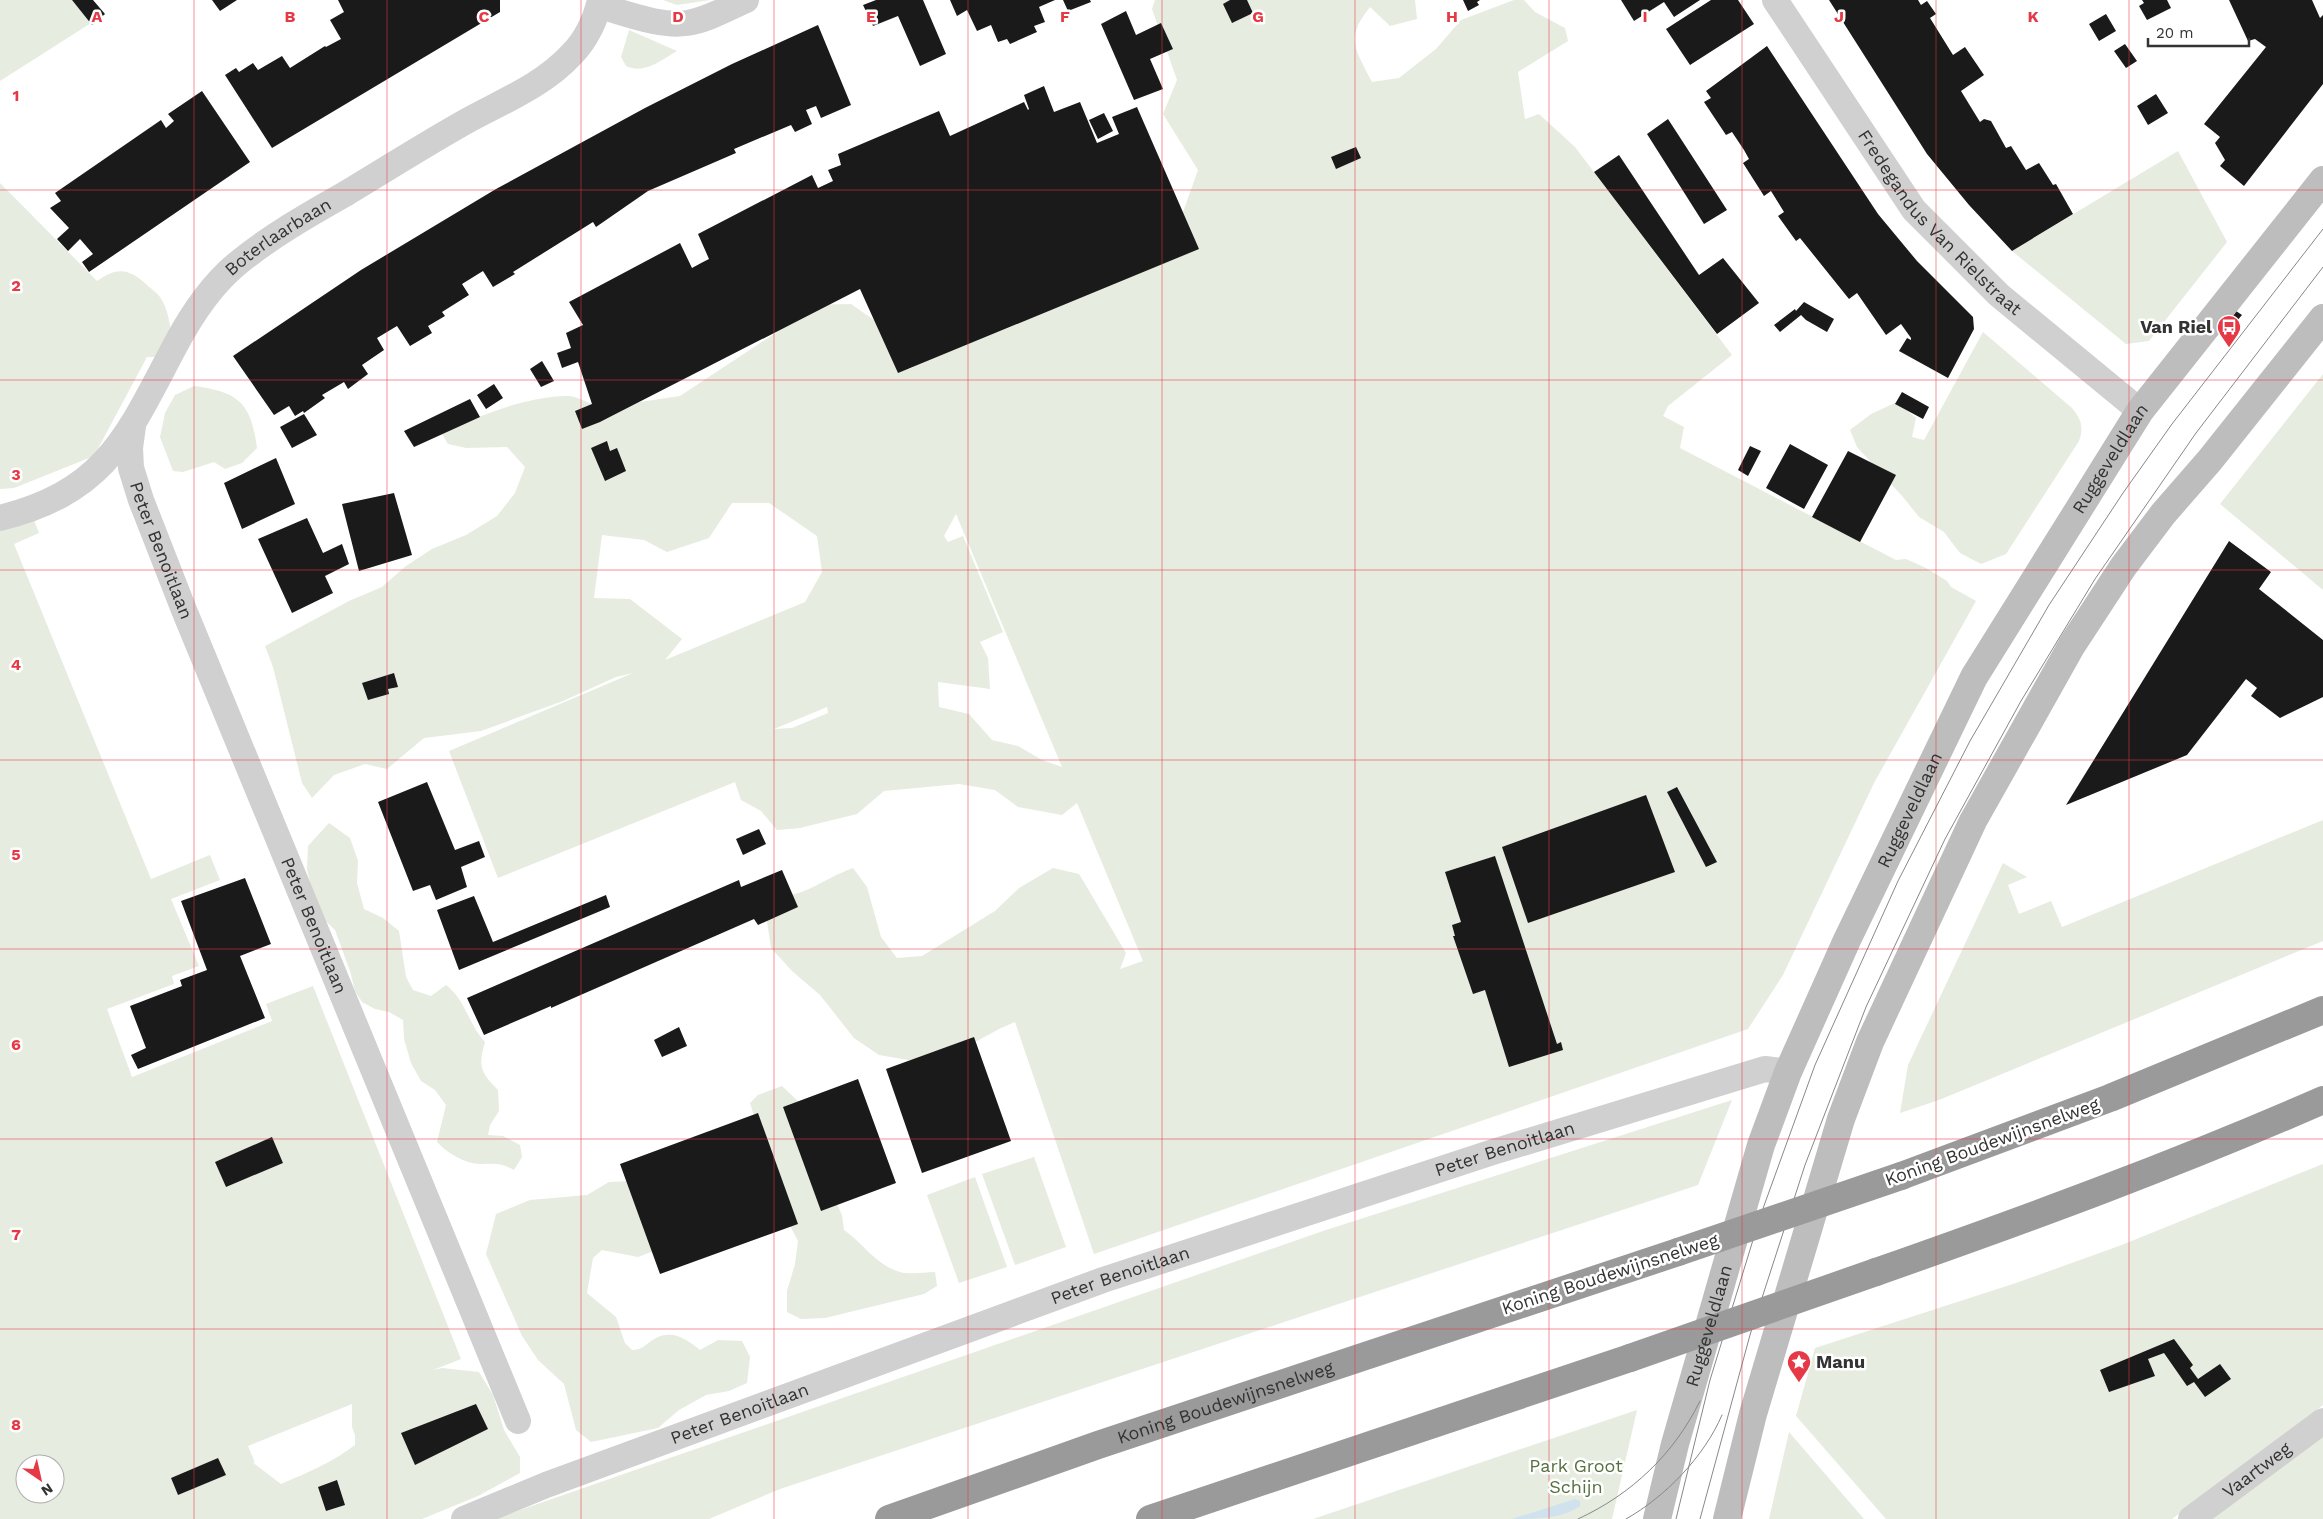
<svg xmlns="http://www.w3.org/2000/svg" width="2323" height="1519" font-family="'Work Sans',sans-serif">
  <rect width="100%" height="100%" fill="#fff"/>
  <path fill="#e6ecdf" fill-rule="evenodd" d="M 0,0 L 72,0 L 91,23 L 0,81 Z
    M 663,0 L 710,0 L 677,5 Z
    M 1155,0 L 1415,0 L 1417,19 L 1390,26 L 1370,7 C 1344,39 1356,50 1372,82 L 1399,78 L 1436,49 L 1461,20 L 1514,0 L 1524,0 L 1535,12 L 1565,28 L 1568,41 L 1518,72 L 1525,119 L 1539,114 L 1575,147 L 1732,355 L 1668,406 L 1663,416 L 1684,427 L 1680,448 L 1896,560 L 1906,559 L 1926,568 L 1947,581 L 1951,587 L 1976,601 L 1874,783 L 1783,975 L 1748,1029 L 1094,1254 L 1015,1022 L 999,1029 L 959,1051 L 926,1063 L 879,1055 L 854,1038 L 820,995 L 792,971 L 771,948 L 765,908 C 782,894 793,897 811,888 C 825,881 837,874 853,868 L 867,887 L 881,937 L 897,958 L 922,956 L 995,911 L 1019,888 L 1053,868 L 1079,874 L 1126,953 L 1120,969 L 1143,961 L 1077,803 L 1062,815 L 1018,807 L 995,790 L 959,784 L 884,791 L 857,814 L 800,828 L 777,830 L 761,811 L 741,800 L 735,782 L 498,878 L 449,751 L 633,673 L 616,677 L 563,701 L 481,731 L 424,738 L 387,769 L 365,764 L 334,775 L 312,798 L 302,783 L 273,667 L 265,646 L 349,601 L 382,587 L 406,566 L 432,549 L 466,535 L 497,516 L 515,493 L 525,467 L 507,447 L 466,448 L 448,444 L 442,434 C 476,416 528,396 567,396 C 575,396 585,401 592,404 L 600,422 L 640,402 L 680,396 L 777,332 L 779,321 L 804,305 L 851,304 L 887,329 L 909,369 L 922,363 L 919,350 L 1183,212 L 1198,170 L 1163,114 L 1177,80 L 1152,9 ZM 732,503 L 769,503 L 817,536 L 822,572 L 805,602 L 665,660 L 682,639 L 630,599 L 594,598 L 602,535 L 644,540 L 667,552 L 709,538 ZM 956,514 L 1062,767 L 1042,760 L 1018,746 L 992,740 L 969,714 L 939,707 L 938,682 L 990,689 L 988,658 L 980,642 L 1003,632 L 963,536 L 948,542 L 944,536 ZM 827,707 L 828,713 L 792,728 L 774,729 Z
    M 629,30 L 677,51 C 661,60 644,75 626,66 L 621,57 Z
    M 2178,151 L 2227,242 L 2149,341 L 2126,344 L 2012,251 Z
    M 0,183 L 97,281 C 118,266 130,269 148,286 C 152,289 157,293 160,297 C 168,308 170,325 172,338 L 155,357 L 147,357 L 94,456 L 14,488 L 0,489 Z
    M 1983,332 L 2072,408 C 2081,419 2084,427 2079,441 L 2006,554 L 1981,564 L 1960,553 L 1944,532 L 1919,517 L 1903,497 L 1857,447 L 1850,430 L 1871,414 L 1897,402 L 1916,418 L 1912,437 L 1924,440 Z
    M 2323,374 L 2323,590 L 2220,504 Z
    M 194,386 C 238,392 251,402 257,448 L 242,463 L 225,469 L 214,462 L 183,472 L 173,471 L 160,437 L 165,413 L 175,395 Z
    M 34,520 L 39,533 L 14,544 L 151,879 L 144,882 L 210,855 L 220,880 L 171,899 L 199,966 L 172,976 L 174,984 L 107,1009 L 132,1077 L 272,1021 L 266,1004 L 313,986 L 461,1359 L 433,1370 L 442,1368 L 479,1372 L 493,1395 L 504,1430 L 520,1457 L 520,1473 L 478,1496 L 422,1519 L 0,1519 L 0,530 ZM 272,1138 L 283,1163 L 226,1187 L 215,1162 ZM 352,1404 L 352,1427 L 355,1435 L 355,1445 C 333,1462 307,1473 281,1484 L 252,1462 L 255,1463 L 248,1446 ZM 218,1458 L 225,1475 L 178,1495 L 171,1478 ZM 25,1464 L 55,1464 L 55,1494 L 25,1494 Z
    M 2323,820 L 2323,941 L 1939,1100 L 1900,1113 L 1908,1065 L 2003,863 L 2027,877 L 2008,885 L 2019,914 L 2051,901 L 2062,927 Z
    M 329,823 L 350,838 L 358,861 L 357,883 L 364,909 L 383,918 L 399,931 L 406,977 L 413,990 L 431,996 L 446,985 C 465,999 469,1025 485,1042 C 478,1066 480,1072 498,1090 L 499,1111 L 490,1125 L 488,1135 L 503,1136 L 520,1145 L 522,1157 L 514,1170 C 499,1162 495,1164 479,1164 C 464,1163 447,1153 437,1142 L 446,1105 L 435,1090 L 421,1081 L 411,1063 L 404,1039 L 403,1020 L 389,1012 L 375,1009 L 362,1002 L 355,991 L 350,971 L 335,930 L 317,913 L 307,869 L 308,846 Z
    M 782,1086 L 803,1106 L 831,1191 L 842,1215 L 844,1230 C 864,1244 876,1265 900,1272 C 910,1275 925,1272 935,1272 L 937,1286 L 924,1294 L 825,1318 L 801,1319 L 787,1312 L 787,1291 L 795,1264 L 798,1241 L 786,1218 L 750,1103 L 758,1095 Z
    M 1732,1100 L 1698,1185 L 780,1489 L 709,1519 L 494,1519 L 1326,1230 Z
    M 1034,1157 L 1066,1247 L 1015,1265 L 982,1174 Z
    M 2323,1164 L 2323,1405 L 2172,1519 L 1886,1519 L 1796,1416 L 1815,1348 L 2016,1283 L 2119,1246 Z
    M 975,1177 L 1007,1267 L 959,1283 L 927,1195 Z
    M 630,1181 L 669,1245 L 638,1257 L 602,1250 L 593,1258 L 587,1293 L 616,1317 L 625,1343 L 632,1350 C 644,1350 646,1343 656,1338 C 673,1329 688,1340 700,1350 L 718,1340 L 742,1341 L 750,1357 L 747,1383 L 729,1391 L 706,1395 L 679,1410 L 658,1428 L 591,1442 L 576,1430 L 564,1384 L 538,1360 L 522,1336 L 486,1254 L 496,1214 L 530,1200 L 587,1195 L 609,1182 Z
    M 1637,1410 L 1612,1519 L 1313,1519 Z
    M 1789,1432 L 1864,1519 L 1769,1519 Z
    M 2323,1436 L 2323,1519 L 2212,1519 Z"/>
  <path fill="#cfe2ee" d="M 1575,1499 L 1580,1501 L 1580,1506 C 1562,1519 1535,1519 1512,1519 Z"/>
  <path fill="#1a1a1a" d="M 72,0 L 93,0 L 105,14 L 92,25 Z
    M 212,0 L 237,0 L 220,11 Z
    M 338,0 L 500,0 L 500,12 L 272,148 L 225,75 L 236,68 L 239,72 L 253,63 L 258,70 L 282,56 L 290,68 L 325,46 L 326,47 L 341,39 L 330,20 L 344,12 Z
    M 876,0 L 923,0 L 946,54 L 920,66 L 898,16 L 873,26 L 863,5 Z
    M 950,0 L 1055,0 L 1039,7 L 1045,22 L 1034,26 L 1037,32 L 1010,44 L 1007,39 L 998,42 L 991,25 L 977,31 L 967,10 L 957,16 Z
    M 1063,0 L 1090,0 L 1091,2 L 1068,11 Z
    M 1230,0 L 1247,0 L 1253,13 L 1232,23 L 1223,4 Z
    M 1463,0 L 1480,0 L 1477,2 L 1479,5 L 1468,11 Z
    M 1621,0 L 1700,0 L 1674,17 L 1664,2 L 1634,21 Z
    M 1711,0 L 1738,0 L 1754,24 L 1690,65 L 1666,29 Z
    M 1829,0 L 1918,0 L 1921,5 L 1927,1 L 1936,14 L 1930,18 L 1953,55 L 1965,47 L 1984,75 L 1961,91 L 1980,122 L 1984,119 L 1991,121 L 2006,148 L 2011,146 L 2026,170 L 2039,163 L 2053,185 L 2056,184 L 2073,214 L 2012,251 L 1969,205 L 1927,154 Z
    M 2142,0 L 2167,0 L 2171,8 L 2147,20 L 2139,6 L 2144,3 Z
    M 2229,0 L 2312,0 L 2320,18 L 2323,15 L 2323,84 L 2244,186 L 2220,166 L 2225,160 L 2215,143 L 2220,137 L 2204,124 L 2266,47 L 2255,39 L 2248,41 Z
    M 1126,11 L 1136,35 L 1161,23 L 1173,49 L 1150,59 L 1163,89 L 1134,100 L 1101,24 Z
    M 2106,14 L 2116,31 L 2099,41 L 2089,24 Z
    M 818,25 L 851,105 L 821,118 L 816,106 L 806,110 L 812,124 L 795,132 L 791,125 L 734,149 L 736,153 L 648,191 L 596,227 L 593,222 L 513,272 L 515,274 L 493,287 L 483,271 L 462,284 L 469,295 L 442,312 L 445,316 L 428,326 L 432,333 L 410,346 L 397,326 L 377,338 L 384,350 L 362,365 L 368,374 L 348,389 L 344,382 L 322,395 L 325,398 L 304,413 L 303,411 L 295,416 L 289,406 L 274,415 L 233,356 L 361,270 L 496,189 L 645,108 L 732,64 Z
    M 2125,44 L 2137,61 L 2126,68 L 2114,51 Z
    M 1767,46 L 1878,214 L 1917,261 L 1973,317 L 1974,329 L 1948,378 L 1899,351 L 1907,338 L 1911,340 L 1911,338 L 1901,324 L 1886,335 L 1857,293 L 1849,299 L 1800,238 L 1796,241 L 1778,216 L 1784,212 L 1771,191 L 1764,196 L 1743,163 L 1749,159 L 1744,150 L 1732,132 L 1726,135 L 1704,102 L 1711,98 L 1706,91 Z
    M 1044,86 L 1054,112 L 1080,102 L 1097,143 L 1119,134 L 1112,117 L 1137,107 L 1199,249 L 898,373 L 860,289 L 600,422 L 582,429 L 575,411 L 592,404 L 578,362 L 562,368 L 557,353 L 571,348 L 566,333 L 583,325 L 569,302 L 680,243 L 692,268 L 703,262 L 709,259 L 698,234 L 812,175 L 818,188 L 833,181 L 828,170 L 841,165 L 838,154 L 939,111 L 950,136 L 1024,102 L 1028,110 L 1029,109 L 1024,95 Z
    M 202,91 L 250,162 L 89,272 L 82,262 L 93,254 L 80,239 L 68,251 L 57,239 L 69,228 L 50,208 L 61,201 L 55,193 L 161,120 L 166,128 L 174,121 L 168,114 Z
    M 2156,94 L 2168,113 L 2148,125 L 2137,106 Z
    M 1104,113 L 1113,131 L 1098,139 L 1089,120 Z
    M 1668,119 L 1727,210 L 1704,224 L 1647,134 Z
    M 1356,147 L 1361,158 L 1336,169 L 1331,157 Z
    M 1619,155 L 1699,275 L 1723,258 L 1759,303 L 1717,334 L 1594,172 Z
    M 1804,302 L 1834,319 L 1827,332 L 1806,320 L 1801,315 L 1780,332 L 1774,325 L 1795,309 L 1796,311 Z
    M 2236,311 L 2242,315 L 2230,329 L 2225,325 Z
    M 542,361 L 554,381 L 541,387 L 530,369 Z
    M 494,384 L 503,398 L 486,409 L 477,395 Z
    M 1902,392 L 1929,407 L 1923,419 L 1895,404 Z
    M 470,399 L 480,417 L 414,447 L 404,431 Z
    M 304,414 L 317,435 L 292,448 L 280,427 Z
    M 607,441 L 610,451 L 617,448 L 626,471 L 605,481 L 591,448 Z
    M 1790,444 L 1828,465 L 1804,509 L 1766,488 Z
    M 1750,446 L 1761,451 L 1748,476 L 1738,470 Z
    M 1848,451 L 1896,475 L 1860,542 L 1812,517 Z
    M 276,458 L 295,504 L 242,529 L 224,483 Z
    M 394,493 L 412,555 L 359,571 L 342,504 Z
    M 307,518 L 323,553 L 342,544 L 349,564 L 325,576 L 333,593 L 292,613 L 258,539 Z
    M 2229,541 L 2271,572 L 2259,589 L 2323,640 L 2323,697 L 2280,718 L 2251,696 L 2257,688 L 2246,679 L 2187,755 L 2066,805 Z
    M 394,673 L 398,687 L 388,689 L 389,694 L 368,700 L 362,683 Z
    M 427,782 L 455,850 L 479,841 L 485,857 L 461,867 L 467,887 L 436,900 L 430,885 L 413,891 L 378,802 Z
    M 1677,787 L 1717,862 L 1706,867 L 1667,792 Z
    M 1646,795 L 1675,872 L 1528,923 L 1502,847 Z
    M 759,829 L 766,844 L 743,855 L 736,839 Z
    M 1495,856 L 1557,1044 L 1561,1042 L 1563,1050 L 1509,1067 L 1485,990 L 1473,994 L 1453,936 L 1455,936 L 1452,925 L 1461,922 L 1445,872 Z
    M 782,870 L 798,907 L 758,925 L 754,919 L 551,1008 L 551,1006 L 484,1035 L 467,998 L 739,880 L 741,887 Z
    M 245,878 L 271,944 L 240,956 L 265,1018 L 138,1069 L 131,1055 L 146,1048 L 130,1006 L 182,986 L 180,980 L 207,970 L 181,901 Z
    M 606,895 L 610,907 L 459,970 L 437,910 L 474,896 L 493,942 Z
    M 679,1027 L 687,1046 L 662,1057 L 654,1040 Z
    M 974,1037 L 1011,1141 L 922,1173 L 886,1069 Z
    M 858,1079 L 896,1183 L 821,1211 L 783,1107 Z
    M 758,1113 L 798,1224 L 660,1274 L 620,1164 Z
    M 272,1137 L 283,1163 L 226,1187 L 215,1162 Z
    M 2174,1339 L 2193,1365 L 2190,1368 L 2198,1379 L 2220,1364 L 2231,1379 L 2205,1397 L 2194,1382 L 2187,1386 L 2164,1353 L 2148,1359 L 2155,1376 L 2109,1392 L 2100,1370 Z
    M 476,1404 L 488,1429 L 415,1465 L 401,1433 Z
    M 218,1458 L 226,1475 L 178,1495 L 171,1478 Z
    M 337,1480 L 345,1505 L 326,1511 L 318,1487 Z"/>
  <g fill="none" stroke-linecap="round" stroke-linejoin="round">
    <g stroke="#d0d0d0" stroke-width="26">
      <path id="s1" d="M 1775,0 L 1914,210 L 1999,295 L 2140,411"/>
      <path d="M 599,6 C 626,13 659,27 687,23 C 707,20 728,8 746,0"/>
      <path id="s2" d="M 133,426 L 130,448 L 131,468 L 141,500 L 184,610 L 518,1421"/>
      <path id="s3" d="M 0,518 C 108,491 128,434 176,344 C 192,314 211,285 238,263 C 271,236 308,215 345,194 C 385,170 424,145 465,122 C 501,102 544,85 572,54 C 586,40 596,19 600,0"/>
      <path id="s4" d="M 464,1519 L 546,1485 L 1103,1280 L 1493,1152 L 1765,1069 L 1788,1072"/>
      <path id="s5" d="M 2191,1519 L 2323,1421"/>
    </g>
    <g stroke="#bdbdbd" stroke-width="28">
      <path id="s6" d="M 1657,1519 L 1675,1444 L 1761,1145 L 1788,1072 L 1847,940 L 1974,677 L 2140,411 L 2323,180"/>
      <path d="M 1727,1519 L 1753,1414 L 1841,1119 L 1870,1042 L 1973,821 L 2072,645 L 2123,567 L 2163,514 L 2210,460 L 2323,318"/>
    </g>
    <g stroke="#9a9a9a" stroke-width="28">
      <path d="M 1901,1176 L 2110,1098 L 2323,1010"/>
      <path d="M 1876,1272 C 2027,1219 2177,1164 2323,1100"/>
      <path id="s7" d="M 889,1519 L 1098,1445 L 1678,1252"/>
      <path d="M 1150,1519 L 1630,1358"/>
    </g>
    <path stroke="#888" stroke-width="1" d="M 1578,1519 C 1632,1494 1674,1454 1700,1401
      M 1626,1519 C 1665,1497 1704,1457 1722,1415
      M 1676,1519 L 1710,1380 L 1761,1214 L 1815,1065 L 1898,881 L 1970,741 L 2049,605 L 2123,493 L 2172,424 L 2323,229
      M 1700,1519 L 1750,1335 L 1805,1165 L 1866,1007 L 1945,839 L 2021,701 L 2095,579 L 2196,433 L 2323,267"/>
    <path stroke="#9a9a9a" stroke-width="28" d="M 1678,1252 L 1901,1176
      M 1630,1358 L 1876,1272"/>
  </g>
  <path fill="none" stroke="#e63946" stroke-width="1" stroke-opacity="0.55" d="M 194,0 L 194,1519M 387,0 L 387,1519M 581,0 L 581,1519M 774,0 L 774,1519M 968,0 L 968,1519M 1162,0 L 1162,1519M 1355,0 L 1355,1519M 1549,0 L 1549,1519M 1742,0 L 1742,1519M 1936,0 L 1936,1519M 2129,0 L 2129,1519M 0,190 L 2323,190M 0,380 L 2323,380M 0,570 L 2323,570M 0,760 L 2323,760M 0,949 L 2323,949M 0,1139 L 2323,1139M 0,1329 L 2323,1329"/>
  <defs>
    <g id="bus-pin" transform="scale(1.25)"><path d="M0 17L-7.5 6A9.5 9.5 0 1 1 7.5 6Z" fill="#e63946" stroke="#fff"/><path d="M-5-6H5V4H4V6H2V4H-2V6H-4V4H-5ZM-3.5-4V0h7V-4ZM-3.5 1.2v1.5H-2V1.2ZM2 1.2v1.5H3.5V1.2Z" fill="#fff"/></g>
    <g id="sight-pin" transform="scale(1.25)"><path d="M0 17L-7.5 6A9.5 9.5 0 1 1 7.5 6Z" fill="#e63946" stroke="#fff"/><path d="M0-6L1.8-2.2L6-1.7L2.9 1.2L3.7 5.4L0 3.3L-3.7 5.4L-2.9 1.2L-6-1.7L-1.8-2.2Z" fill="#fff"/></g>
  </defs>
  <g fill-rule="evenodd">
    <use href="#bus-pin" x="2229" y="327"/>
    <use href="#sight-pin" x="1799" y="1362"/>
  </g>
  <g text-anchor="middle" stroke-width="5" stroke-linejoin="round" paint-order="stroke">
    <g font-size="18" fill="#333" stroke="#fff">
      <text dy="6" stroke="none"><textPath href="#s1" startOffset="278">Fredegandus Van Rielstraat</textPath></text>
      <text dy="6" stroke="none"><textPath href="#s3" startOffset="409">Boterlaarbaan</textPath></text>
      <text dy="6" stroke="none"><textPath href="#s6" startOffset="1160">Ruggeveldlaan</textPath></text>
      <text dy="6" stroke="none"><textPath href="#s2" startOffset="130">Peter Benoitlaan</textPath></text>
      <text dy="6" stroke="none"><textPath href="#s6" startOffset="755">Ruggeveldlaan</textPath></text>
      <text dy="6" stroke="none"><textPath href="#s2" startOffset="535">Peter Benoitlaan</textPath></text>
      <text transform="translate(1992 1142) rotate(-20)" y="6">Koning Boudewijnsnelweg</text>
      <text dy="6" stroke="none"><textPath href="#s4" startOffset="1105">Peter Benoitlaan</textPath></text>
      <text transform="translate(1610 1274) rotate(-18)" y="6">Koning Boudewijnsnelweg</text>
      <text dy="6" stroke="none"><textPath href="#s4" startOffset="700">Peter Benoitlaan</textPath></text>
      <text dy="6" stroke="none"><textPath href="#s6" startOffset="200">Ruggeveldlaan</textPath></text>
      <text dy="6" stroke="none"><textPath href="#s7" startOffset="356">Koning Boudewijnsnelweg</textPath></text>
      <text dy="6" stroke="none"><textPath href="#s4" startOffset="295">Peter Benoitlaan</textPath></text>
      <text dy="6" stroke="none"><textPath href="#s5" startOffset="82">Vaartweg</textPath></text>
    </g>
    <g font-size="18" font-weight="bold" fill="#333" stroke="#fff" text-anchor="end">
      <text x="2212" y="333">Van Riel</text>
      <text x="1816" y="1368" text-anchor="start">Manu</text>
    </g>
    <g font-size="18" fill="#56703f" stroke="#fff">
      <text x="1576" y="1472">Park Groot<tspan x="1576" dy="21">Schijn</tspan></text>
    </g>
  </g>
  <g font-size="16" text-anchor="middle" font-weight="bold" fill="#e63946" stroke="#fff" stroke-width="5" stroke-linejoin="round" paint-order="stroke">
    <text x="97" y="22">A</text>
    <text x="290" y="22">B</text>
    <text x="484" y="22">C</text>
    <text x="678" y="22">D</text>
    <text x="871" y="22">E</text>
    <text x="1065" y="22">F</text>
    <text x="1258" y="22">G</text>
    <text x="1452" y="22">H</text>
    <text x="1645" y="22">I</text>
    <text x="1839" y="22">J</text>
    <text x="2033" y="22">K</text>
    <text x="16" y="101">1</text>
    <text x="16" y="291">2</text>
    <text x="16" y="480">3</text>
    <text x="16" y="670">4</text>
    <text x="16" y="860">5</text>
    <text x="16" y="1050">6</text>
    <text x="16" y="1240">7</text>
    <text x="16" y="1430">8</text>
  </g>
  <g transform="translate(40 1479) rotate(146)"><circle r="24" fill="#ffffff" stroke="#adadad"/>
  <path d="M0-4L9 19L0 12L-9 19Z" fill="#e63946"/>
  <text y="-8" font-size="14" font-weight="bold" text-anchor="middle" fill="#333333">N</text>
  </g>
  <path d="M2148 38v8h101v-8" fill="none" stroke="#333333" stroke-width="2.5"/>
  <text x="2156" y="38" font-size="15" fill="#333333" stroke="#ffffff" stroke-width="4" paint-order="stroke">20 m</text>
</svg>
